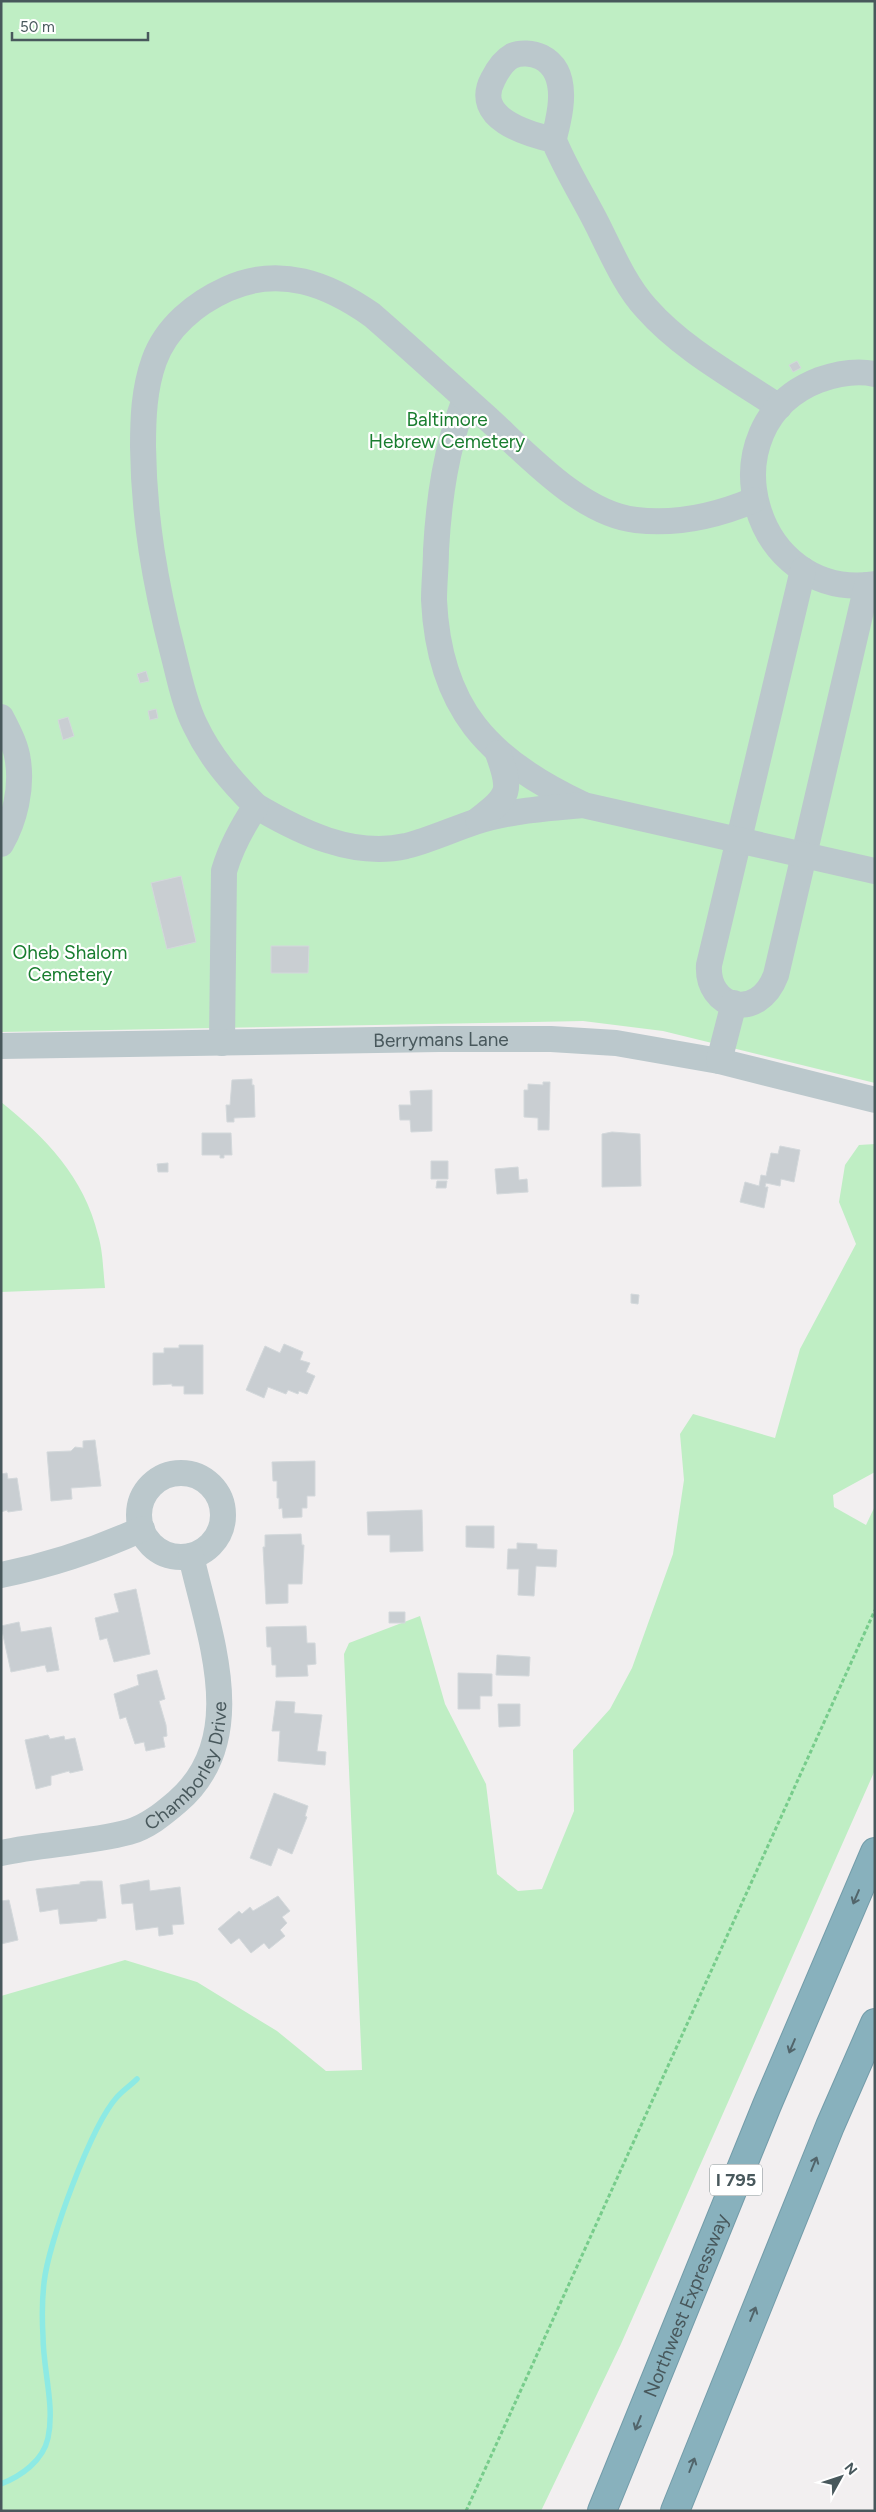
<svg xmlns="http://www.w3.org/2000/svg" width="876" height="2512" font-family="Figtree,sans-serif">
  <rect width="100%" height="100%" fill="#f2eff0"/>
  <path fill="#bfeec4" d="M 1,1 L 875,1 L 875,1083 L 663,1031 L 583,1021 L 1,1032 Z
    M 1,1102 C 46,1138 84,1177 98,1235 C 103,1251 103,1270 105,1288 L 1,1292 Z
    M 875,1144 L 875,1472 L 833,1495 L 834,1507 L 866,1525 L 875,1506 L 875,1770 L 621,2344 L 541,2511 L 1,2511 L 1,1996 L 125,1960 L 197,1982 L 277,2031 L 326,2071 L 362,2070 L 344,1654 L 349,1643 L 420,1616 L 445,1704 L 486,1784 L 497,1874 L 518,1891 L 542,1889 L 574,1811 L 573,1750 L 610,1709 L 632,1668 L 673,1554 L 684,1480 L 680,1434 L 693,1414 L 775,1438 L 800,1349 L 856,1244 L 839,1202 L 845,1165 L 859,1145 Z"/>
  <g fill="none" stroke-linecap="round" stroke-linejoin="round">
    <path stroke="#8deae4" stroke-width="5.5" d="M 1,2484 C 21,2476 43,2461 48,2438 C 55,2405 43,2370 43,2336 C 42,2319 42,2300 44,2283 C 48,2243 91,2126 117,2097 C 123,2090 131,2085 137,2079"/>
  </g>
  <path fill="#c9ced2" stroke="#d3d8db" d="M 797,361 L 801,368 L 793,372 L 789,365 Z
    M 146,671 L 149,681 L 140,683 L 137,674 Z
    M 156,709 L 158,718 L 150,720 L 148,711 Z
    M 68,717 L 74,736 L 63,740 L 58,720 Z
    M 181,876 L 196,942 L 167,949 L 151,883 Z
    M 271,946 L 309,946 L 308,973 L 271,973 Z
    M 252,1079 L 252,1085 L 254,1085 L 255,1117 L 234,1118 L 234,1122 L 227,1122 L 226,1105 L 230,1105 L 232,1080 Z
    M 543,1082 L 550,1082 L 549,1130 L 538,1130 L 538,1118 L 524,1117 L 524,1090 L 528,1090 L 528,1084 L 543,1085 Z
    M 432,1090 L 432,1131 L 411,1132 L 410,1120 L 400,1120 L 399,1105 L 411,1105 L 410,1091 Z
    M 612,1132 L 640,1134 L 641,1186 L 602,1187 L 602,1134 Z
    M 202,1133 L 231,1133 L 232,1155 L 224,1155 L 224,1158 L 220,1158 L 220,1155 L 202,1155 Z
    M 780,1146 L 800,1150 L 794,1182 L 781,1179 L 780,1186 L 766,1183 L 765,1187 L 768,1187 L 764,1208 L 740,1202 L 745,1182 L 759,1186 L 761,1175 L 766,1176 L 771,1153 L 778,1154 Z
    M 431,1161 L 448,1161 L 448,1179 L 431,1179 Z
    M 168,1163 L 168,1172 L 158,1172 L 157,1164 Z
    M 518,1167 L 519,1180 L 527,1179 L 528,1192 L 497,1194 L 495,1169 Z
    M 437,1181 L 447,1181 L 446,1188 L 436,1188 Z
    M 631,1294 L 639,1295 L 638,1304 L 631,1303 Z
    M 284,1344 L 303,1352 L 300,1360 L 310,1363 L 306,1372 L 315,1376 L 307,1394 L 299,1391 L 298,1394 L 288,1390 L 286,1394 L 268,1387 L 264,1398 L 246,1390 L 265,1346 L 280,1353 Z
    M 179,1345 L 203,1345 L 203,1394 L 184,1394 L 184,1386 L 172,1386 L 172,1384 L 153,1385 L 153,1353 L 164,1353 L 164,1348 L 179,1348 Z
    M 95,1440 L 101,1486 L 71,1488 L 72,1499 L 51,1501 L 47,1452 L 71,1451 L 75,1447 L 83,1448 L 83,1441 Z
    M 315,1461 L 315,1496 L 307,1496 L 307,1508 L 302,1508 L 302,1517 L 283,1518 L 282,1508 L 279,1509 L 279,1498 L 277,1498 L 277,1481 L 273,1481 L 272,1462 Z
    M 7,1473 L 8,1479 L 17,1478 L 22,1510 L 8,1512 L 7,1510 L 1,1512 L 1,1474 Z
    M 422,1510 L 423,1551 L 390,1552 L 390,1535 L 368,1535 L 367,1512 Z
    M 466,1526 L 494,1526 L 494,1548 L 466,1547 Z
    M 301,1534 L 302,1545 L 304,1545 L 302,1584 L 288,1584 L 288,1603 L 266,1604 L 263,1547 L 265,1547 L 265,1535 Z
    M 517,1543 L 537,1544 L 537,1549 L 557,1550 L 556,1567 L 536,1566 L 534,1596 L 518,1595 L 519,1569 L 507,1569 L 508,1549 L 517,1549 Z
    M 136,1589 L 150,1654 L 114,1662 L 107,1638 L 100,1640 L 95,1618 L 119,1612 L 114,1594 Z
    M 389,1612 L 405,1612 L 405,1623 L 389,1623 Z
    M 19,1622 L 21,1632 L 51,1627 L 59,1670 L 47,1672 L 45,1665 L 11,1672 L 1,1626 Z
    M 306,1626 L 307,1643 L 315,1643 L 316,1664 L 307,1665 L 308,1676 L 276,1677 L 276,1665 L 272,1665 L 271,1647 L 267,1647 L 266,1627 Z
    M 497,1655 L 530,1657 L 529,1676 L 496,1675 Z
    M 157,1670 L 165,1699 L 159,1701 L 166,1725 L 167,1736 L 163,1737 L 165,1747 L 146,1751 L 144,1742 L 135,1744 L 126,1717 L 120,1719 L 114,1694 L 139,1685 L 137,1675 Z
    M 458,1673 L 492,1674 L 492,1696 L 480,1696 L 480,1709 L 458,1709 Z
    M 276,1701 L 295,1702 L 294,1713 L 322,1715 L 317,1751 L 326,1752 L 325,1765 L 278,1761 L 280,1731 L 272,1731 Z
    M 498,1704 L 520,1704 L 520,1726 L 499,1727 Z
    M 48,1735 L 50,1739 L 64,1736 L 65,1740 L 75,1738 L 83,1770 L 70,1773 L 69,1771 L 51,1776 L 51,1785 L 36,1789 L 25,1740 Z
    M 274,1793 L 308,1806 L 305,1816 L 307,1817 L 292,1854 L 278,1848 L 271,1866 L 250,1858 Z
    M 149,1880 L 150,1891 L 180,1887 L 184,1924 L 172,1925 L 173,1934 L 159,1936 L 158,1927 L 136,1930 L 133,1903 L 122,1904 L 120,1885 Z
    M 88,1881 L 102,1881 L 106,1918 L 97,1919 L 97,1921 L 60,1924 L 58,1909 L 40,1912 L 36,1889 L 80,1884 L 80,1882 Z
    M 278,1896 L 290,1911 L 282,1917 L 287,1923 L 280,1930 L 285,1936 L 269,1949 L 264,1943 L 251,1953 L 239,1938 L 231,1944 L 218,1929 L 239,1911 L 242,1914 L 250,1907 L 253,1911 Z
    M 9,1900 L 18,1940 L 1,1944 L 1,1901 Z"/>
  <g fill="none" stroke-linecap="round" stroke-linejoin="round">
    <g stroke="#739ca9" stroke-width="30">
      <g id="highway">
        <path id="s3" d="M 602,2511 L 767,2105 L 875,1852"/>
        <path d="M 675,2511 L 830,2126 L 875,2023"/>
      </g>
    </g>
    <path stroke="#77cc8b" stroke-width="3" stroke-dasharray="4 2.5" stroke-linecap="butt" d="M 466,2511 L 875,1610"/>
    <g stroke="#bbc8cc" stroke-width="26">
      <path d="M 554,140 C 527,134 472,118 493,79 C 497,71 503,61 512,56 C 520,52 533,53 541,57 C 565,69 563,98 558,121 C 557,128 553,137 555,143 C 566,169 582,195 595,220 C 610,249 624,284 646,308 C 682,349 734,377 779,407"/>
      <path d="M 875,374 C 856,370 836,374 819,380 C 703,425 752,603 875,584"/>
      <path d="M 465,399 C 446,449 439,497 436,550 C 436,567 434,583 434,600 C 439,708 488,760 582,804"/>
      <path d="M 803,570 L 709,965 C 706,1008 758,1023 776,975 L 867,585"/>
      <path d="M 1,717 C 8,731 16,745 18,761 C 22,788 15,820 1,844"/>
      <path d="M 256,806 C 300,832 353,858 406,846 C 430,840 451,830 475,822 C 509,811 547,808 583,805 L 875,871"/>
      <path d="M 478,820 C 510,795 512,792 498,753"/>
      <path d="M 222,1043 L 224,871 C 231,847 242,827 256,806 C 232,782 210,757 195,725 C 184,703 179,676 173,653 C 155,583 144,519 143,447 C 143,418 144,389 154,361 C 166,327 196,303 227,289 C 280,265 328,284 372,315 C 410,348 447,382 485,416 C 525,452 580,514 636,520 C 677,525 716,516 754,500"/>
      <path id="s1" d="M 1,1046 L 439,1039 L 551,1039 L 616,1043 L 719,1061 L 875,1100"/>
      <path d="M 719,1061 L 734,1003"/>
      <circle cx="181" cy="1515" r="42"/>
      <path d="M 1,1575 C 51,1565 96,1550 142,1529"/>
      <path id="s2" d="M 1,1853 C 43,1844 87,1843 129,1832 C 147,1827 163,1814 177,1802 C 251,1739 209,1636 191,1556"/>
    </g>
    <use href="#highway" stroke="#88b1bd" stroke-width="28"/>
  </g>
  <defs><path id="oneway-shaft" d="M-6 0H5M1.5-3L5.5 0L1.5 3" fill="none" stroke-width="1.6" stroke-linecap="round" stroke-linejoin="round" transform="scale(1.25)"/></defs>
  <g stroke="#52656b">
    <use href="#oneway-shaft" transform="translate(856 1897) rotate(113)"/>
    <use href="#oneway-shaft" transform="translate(792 2046) rotate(113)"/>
    <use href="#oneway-shaft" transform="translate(814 2164) rotate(-68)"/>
    <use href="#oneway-shaft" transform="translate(753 2314) rotate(-68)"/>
    <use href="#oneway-shaft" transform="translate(638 2423) rotate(112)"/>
    <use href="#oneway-shaft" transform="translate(692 2465) rotate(-69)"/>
  </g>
  <g text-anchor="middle" stroke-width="4.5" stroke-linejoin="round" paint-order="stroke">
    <rect fill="#fff" stroke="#7f8a8d" stroke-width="1" x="710" y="2164.5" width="52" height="31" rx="4"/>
    <g font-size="18" font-weight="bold" fill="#48585c">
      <text x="736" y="2186">I 795</text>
    </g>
    <g font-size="19" fill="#197d2f" stroke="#fff">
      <text x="447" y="426">Baltimore<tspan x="447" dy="22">Hebrew Cemetery</tspan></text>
      <text x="70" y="959">Oheb Shalom<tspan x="70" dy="22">Cemetery</tspan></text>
    </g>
    <g font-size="19" fill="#48585c" stroke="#fff">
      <text dy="7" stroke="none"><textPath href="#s1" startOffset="440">Berrymans Lane</textPath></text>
      <text dy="7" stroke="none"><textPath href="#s2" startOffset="224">Chamborley Drive</textPath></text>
      <text dy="7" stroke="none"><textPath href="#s3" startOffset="222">Northwest Expressway</textPath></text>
    </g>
  </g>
  <rect width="876" height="2512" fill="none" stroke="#48585c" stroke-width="5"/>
  <g transform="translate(841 2477) rotate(50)" stroke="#ffffff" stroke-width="4" paint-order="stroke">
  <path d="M0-4L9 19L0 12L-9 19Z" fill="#48585c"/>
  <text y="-8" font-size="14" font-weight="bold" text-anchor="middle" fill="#48585c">N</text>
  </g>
  <path d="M12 32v8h136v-8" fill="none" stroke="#48585c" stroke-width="2.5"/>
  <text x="20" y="32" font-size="15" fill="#48585c" stroke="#ffffff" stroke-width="4" paint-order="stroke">50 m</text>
</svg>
